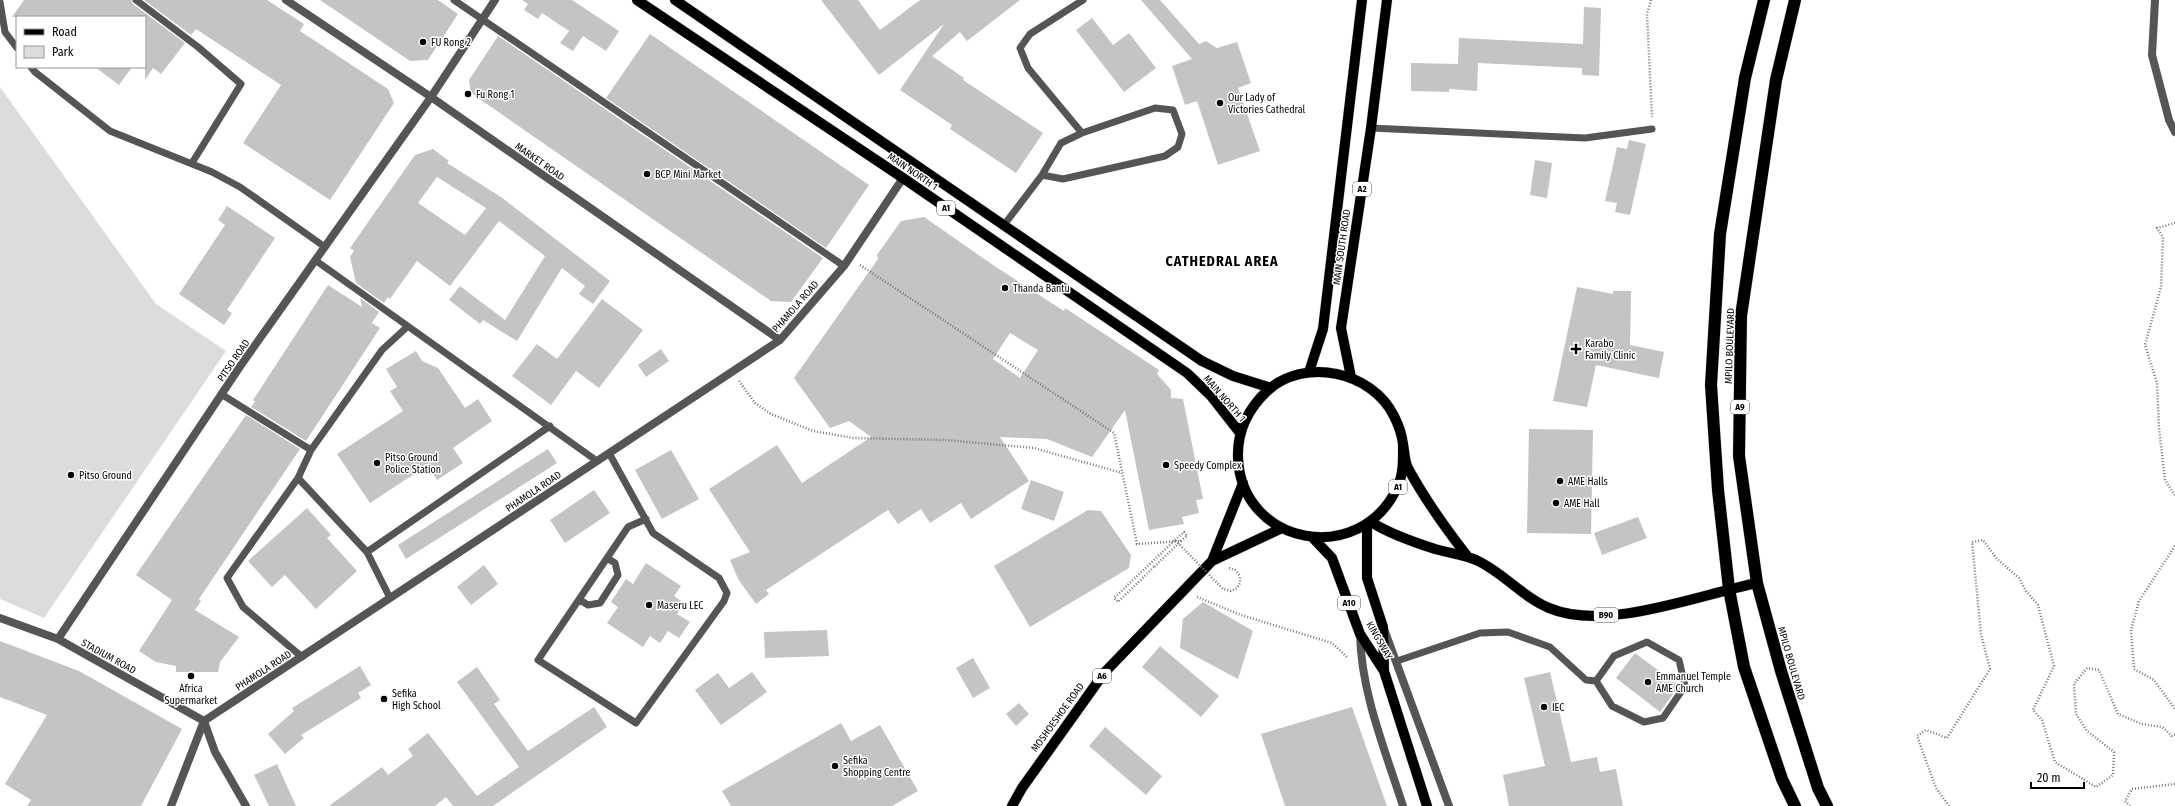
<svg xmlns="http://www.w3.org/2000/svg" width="2175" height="806" font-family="'Fira Sans Condensed',sans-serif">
  <rect width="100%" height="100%" fill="#fff"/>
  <path fill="#dcdcdc" d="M 0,87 L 156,304 L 226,351 L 44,618 L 0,599 Z"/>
  <path fill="#c4c4c4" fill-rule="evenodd" d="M 24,0 L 131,0 L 133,4 L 185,43 L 161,74 L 153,68 L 145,80 L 145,17 L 12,17 Z
    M 144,0 L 267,0 L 304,24 L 300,31 L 388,89 L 394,103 L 330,200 L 243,143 L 281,85 L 196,29 L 191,35 Z
    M 320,0 L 438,0 L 458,14 L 428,60 L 410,61 Z
    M 522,0 L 572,0 L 619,31 L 606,51 L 583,36 L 573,51 L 560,43 L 569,31 L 542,13 L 538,19 L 524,10 L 528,4 Z
    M 821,0 L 858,0 L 880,30 L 920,0 L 1020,0 L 967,41 L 960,32 L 932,56 L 964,78 L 963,80 L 1043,133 L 1016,173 L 950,129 L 952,125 L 900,90 L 944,24 L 879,75 Z
    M 1141,0 L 1160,0 L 1199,44 L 1206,41 L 1217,48 L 1237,42 L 1251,83 L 1238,88 L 1260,151 L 1218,165 L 1197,101 L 1185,105 L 1172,66 L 1192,59 Z
    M 1584,7 L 1601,8 L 1599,76 L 1582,75 L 1582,68 L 1478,63 L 1477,91 L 1449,89 L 1449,92 L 1411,91 L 1411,63 L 1458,64 L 1459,38 L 1583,44 Z
    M 1092,18 L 1113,45 L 1129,33 L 1156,68 L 1124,92 L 1076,30 Z
    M 650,34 L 869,185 L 826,248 L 606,98 Z
    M 498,36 L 823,258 L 791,302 L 771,301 L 471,93 L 469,80 Z
    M 95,67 L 132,67 L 119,85 Z
    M 1629,140 L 1646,144 L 1630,215 L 1615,212 L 1617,203 L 1605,201 L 1617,147 L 1627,149 Z
    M 433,149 L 449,161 L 447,163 L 501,197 L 610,281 L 593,304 L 579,294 L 585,286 L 562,268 L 517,341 L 483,320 L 480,324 L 449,300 L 460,286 L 505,320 L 545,256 L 499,221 L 450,286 L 417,261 L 390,299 L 388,297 L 384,303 L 356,283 L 350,257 L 354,251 L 350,248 L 415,155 ZM 437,177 L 486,208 L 465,235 L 418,203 Z
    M 1535,160 L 1552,163 L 1547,198 L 1530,195 Z
    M 227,206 L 275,238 L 227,310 L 232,313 L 224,325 L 179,294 L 225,225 L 218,220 Z
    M 924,217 L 993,265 L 1064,311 L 1065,308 L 1159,370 L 1157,374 L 1171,390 L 1171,398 L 1183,399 L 1203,499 L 1196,500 L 1199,513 L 1182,517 L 1184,524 L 1149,530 L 1125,410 L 1092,457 L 1047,439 L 1000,437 L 1029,481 L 971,519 L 961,503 L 930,523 L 921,509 L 898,524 L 888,510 L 766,590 L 769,594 L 756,604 L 738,579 L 730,560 L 750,552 L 709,489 L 777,445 L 802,483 L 871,437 L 849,421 L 830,428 L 794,378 L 878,259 L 877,255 L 901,221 ZM 1010,333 L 1038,350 L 1020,378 L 993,359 Z
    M 328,285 L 362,307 L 360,298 L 379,312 L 372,323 L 380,328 L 306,441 L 251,407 L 255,402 L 253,400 Z
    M 1577,287 L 1613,294 L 1613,291 L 1631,291 L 1630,345 L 1664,352 L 1659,378 L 1596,365 L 1587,407 L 1553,401 Z
    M 602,299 L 643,330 L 599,388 L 576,371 L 551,405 L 512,376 L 537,344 L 557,359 Z
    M 661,349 L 669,361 L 646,377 L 638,365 Z
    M 416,351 L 422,361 L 438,368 L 465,408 L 478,399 L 492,421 L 453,448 L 463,463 L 437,480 L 428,465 L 370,503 L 337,454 L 403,411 L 390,391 L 397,387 L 386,369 Z
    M 246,415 L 300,449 L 199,599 L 201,601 L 195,610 L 239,637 L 220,662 L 218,672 L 176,672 L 176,666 L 156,662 L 139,651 L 172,600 L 136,575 Z
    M 1529,429 L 1593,430 L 1591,534 L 1527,533 Z
    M 548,449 L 557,463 L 406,559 L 398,545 Z
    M 671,450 L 699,499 L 662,519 L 635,470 Z
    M 1031,480 L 1064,492 L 1054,521 L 1021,509 Z
    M 594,490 L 610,513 L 565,543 L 550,520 Z
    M 307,508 L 331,535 L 327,538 L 357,571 L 316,609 L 285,575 L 272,587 L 248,561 Z
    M 1088,510 L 1101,511 L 1131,555 L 1129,568 L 1030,627 L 994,566 Z
    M 1638,517 L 1647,538 L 1602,555 L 1594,533 Z
    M 646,563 L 681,586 L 674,596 L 684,603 L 677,614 L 690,622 L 679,638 L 668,631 L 660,643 L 650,636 L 643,647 L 607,623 L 618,607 L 611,602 L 626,579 L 633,584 Z
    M 484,565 L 498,584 L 471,605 L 457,587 Z
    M 1203,602 L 1253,631 L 1238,679 L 1180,648 L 1183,619 Z
    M 827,630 L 829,656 L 765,658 L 764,632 Z
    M 0,641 L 79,671 L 182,729 L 141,806 L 27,806 L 31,800 L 5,784 L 47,715 L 0,697 Z
    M 1160,646 L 1219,696 L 1201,717 L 1142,667 Z
    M 1635,653 L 1679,686 L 1660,712 L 1616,678 Z
    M 973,658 L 990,688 L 973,698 L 956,668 Z
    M 360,666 L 371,685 L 358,693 L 361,698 L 301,735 L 304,738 L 285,754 L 268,734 L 294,711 L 292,708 Z
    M 477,667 L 500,700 L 494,704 L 528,751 L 594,707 L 607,727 L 493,806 L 453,806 L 446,797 L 435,806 L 329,806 L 382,767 L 388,775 L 413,756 L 408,749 L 428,733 L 477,796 L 519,767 L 457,682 Z
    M 752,672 L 767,692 L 721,725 L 695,690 L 718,673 L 729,688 Z
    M 1550,672 L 1571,762 L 1597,757 L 1600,772 L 1616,769 L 1623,806 L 1509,806 L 1503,775 L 1545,766 L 1524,678 Z
    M 1019,703 L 1029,714 L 1016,726 L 1006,714 Z
    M 1352,707 L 1387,806 L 1285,806 L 1261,734 Z
    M 841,723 L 851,741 L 880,725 L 918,791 L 892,806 L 731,806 L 722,791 Z
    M 1105,727 L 1162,776 L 1146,795 L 1089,746 Z
    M 277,764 L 296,806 L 269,806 L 254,775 Z"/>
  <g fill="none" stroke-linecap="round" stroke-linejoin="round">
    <g stroke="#dbdbdb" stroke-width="11">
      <path id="primary" d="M 637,0 L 903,178 L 1187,373 L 1211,396 L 1240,433
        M 675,0 L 1202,361 L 1233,376 L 1271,388
        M 1309,372 L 1323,329 L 1362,0
        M 1351,377 L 1341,328 L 1371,128 L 1387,0
        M 1403,443 C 1403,458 1404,474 1397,488 C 1360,567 1242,546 1238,458 C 1237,432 1248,409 1267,391 C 1304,357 1372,371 1394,416 C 1398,424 1402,435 1403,444 C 1405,453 1404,462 1409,470 C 1426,501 1446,529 1468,557
        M 1371,522 C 1390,534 1413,542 1435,549 C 1449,553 1463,555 1476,560 C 1503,572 1522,597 1549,608 C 1606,632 1698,595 1757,583
        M 1367,524 L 1367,578 L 1383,627 L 1384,671
        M 1313,538 L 1332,558 L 1360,634 L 1384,671 L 1427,806
        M 1212,561 L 1243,483
        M 1012,806 L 1022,788 L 1104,673 L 1212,561 L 1282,528"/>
    </g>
    <g stroke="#dbdbdb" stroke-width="13">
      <path id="highway" d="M 1764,0 L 1745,78 L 1720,234 L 1711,385 L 1718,490 L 1729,589 L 1744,667 L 1782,779 L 1795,806
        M 1795,0 L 1776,80 L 1741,316 L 1739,456 L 1757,583 L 1781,671 L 1818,788 L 1827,806"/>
    </g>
    <path stroke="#777" stroke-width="2.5" stroke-dasharray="1 2" stroke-linecap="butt" d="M 1651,0 L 1647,14 L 1652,117
      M 2175,223 L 2157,228 L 2163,237 L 2161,287 L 2145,345 L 2157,383 L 2159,428 L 2165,480 L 2175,495
      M 860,265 L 1114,433 L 1137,544 L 1181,541 L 1154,567
      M 739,381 L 755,403 L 771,414 L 813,431 L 853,438 L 945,440 L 1034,448 L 1122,473
      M 1175,540 L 1184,532 L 1187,536 L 1181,541
      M 2175,546 L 2139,601 L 2131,630 L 2134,669 L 2154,680 L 2175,709
      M 1229,568 L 1235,570 L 1240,576
      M 1197,597 L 1241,615 L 1332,643 L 1348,658
      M 1949,806 L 1936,788 L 1917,736 L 1926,730 L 1947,738 L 1990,669 L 1981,634 L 1972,542 L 1983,540 L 1997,559 L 2019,578 L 2026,591 L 2038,605 L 2054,666 L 2033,710 L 2042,720 L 2055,762 L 2096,787 L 2113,775 L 2114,752 L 2087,731 L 2076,714 L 2074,684 L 2087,668 L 2099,670 L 2118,714 L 2142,724 L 2162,727 L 2172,736 L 2175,735
      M 2130,806 L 2125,801 L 2132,789 L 2175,784"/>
    <path stroke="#555" stroke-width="7" d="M 136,0 L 198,47 L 241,84 L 192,163
      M 454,0 L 844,266
      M 0,2 L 5,32 L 17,48
      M 31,67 L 35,72 L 110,131 L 212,172 L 240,187 L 325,247
      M 1371,128 L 1585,138 L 1652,129
      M 1042,175 L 1061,143 L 1082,133
      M 1004,225 L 1042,175 L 1063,179 L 1165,156 L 1178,147 L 1182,134 L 1173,110 L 1155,108 L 1082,133 L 1028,68 L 1020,48 L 1030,34 L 1083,0
      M 315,260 L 597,461
      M 221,394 L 311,450
      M 609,453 L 653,533 L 719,578 L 727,593 L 724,601 L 636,723 L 538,660 L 628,527 L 646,519
      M 298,478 L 367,552 L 390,598
      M 367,552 L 550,426
      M 580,600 L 588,605 L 600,603 L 618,575 L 615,563 L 607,558
      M 302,657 L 243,607 L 227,578 L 298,478 L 311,450 L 382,350 L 407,327
      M 1397,661 L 1480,633 L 1508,632 L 1550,647 L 1586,680 L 1596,681 L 1614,656 L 1647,642 L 1679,660 L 1685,686 L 1663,718 L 1644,722 L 1612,706 L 1596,681"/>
    <path stroke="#555" stroke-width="8" d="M 286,0 L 431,97 L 780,340
      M 2155,0 L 2152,55 L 2169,120 L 2175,132
      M 0,618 L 58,639 L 204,721 L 215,752 L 246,806
      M 1384,629 L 1449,806
      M 1360,634 C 1361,692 1385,750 1403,806
      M 58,639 L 241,365 L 431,97 L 495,0
      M 171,806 L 204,721 L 780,340 L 844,266 L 903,178"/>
    <use href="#primary" stroke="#000" stroke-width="10"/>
    <use href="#highway" stroke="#000" stroke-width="12"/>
    <path stroke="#777" stroke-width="2.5" stroke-dasharray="1 2" stroke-linecap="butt" d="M 1154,567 L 1118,602 L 1114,598 L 1175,540 L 1223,589 L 1231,591 L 1237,588 L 1240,583 L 1240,576"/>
  </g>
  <g fill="#000" stroke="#fff" stroke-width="1.5">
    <circle cx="423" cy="42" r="4"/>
    <circle cx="468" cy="94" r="4"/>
    <circle cx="1220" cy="103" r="4"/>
    <circle cx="647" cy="174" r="4"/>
    <circle cx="1005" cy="288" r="4"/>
    <path d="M1574 343h4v4h4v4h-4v4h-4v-4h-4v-4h4z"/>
    <circle cx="377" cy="463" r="4"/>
    <circle cx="1166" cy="465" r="4"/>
    <circle cx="71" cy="475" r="4"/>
    <circle cx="1560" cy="481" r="4"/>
    <circle cx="1556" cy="503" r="4"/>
    <circle cx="649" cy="605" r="4"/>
    <circle cx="191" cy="676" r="4"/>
    <circle cx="1648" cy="682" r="4"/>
    <circle cx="384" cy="699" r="4"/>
    <circle cx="1544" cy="707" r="4"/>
    <circle cx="835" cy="766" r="4"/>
  </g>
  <g text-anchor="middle" stroke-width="3" stroke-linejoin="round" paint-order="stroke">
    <g fill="#fff" stroke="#4c4c4c" stroke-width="1">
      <rect x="1353" y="182" width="18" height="14" rx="3"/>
      <rect x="937" y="201" width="18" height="14" rx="3"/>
      <rect x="1731" y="400" width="18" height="14" rx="3"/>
      <rect x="1389" y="480" width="18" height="14" rx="3"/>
      <rect x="1338" y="596" width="22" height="14" rx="3"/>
      <rect x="1594" y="608" width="24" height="14" rx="3"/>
      <rect x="1093" y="669" width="18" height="14" rx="3"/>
    </g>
    <g font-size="9" font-weight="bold" fill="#000">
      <text x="1362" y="192">A2</text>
      <text x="946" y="211">A1</text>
      <text x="1740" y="410">A9</text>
      <text x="1398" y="490">A1</text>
      <text x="1349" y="606">A10</text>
      <text x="1606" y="618">B90</text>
      <text x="1102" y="679">A6</text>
    </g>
    <g font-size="10" fill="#000" stroke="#fff" text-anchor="start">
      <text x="431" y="46">FU Rong 2</text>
      <text x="476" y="98">Fu Rong 1</text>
      <text x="1228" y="101">Our Lady of<tspan x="1228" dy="12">Victories Cathedral</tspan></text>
      <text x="655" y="178">BCP Mini Market</text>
      <text x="1013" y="292">Thanda Bantu</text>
      <text x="1585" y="347">Karabo<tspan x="1585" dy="12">Family Clinic</tspan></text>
      <text x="385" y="461">Pitso Ground<tspan x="385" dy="12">Police Station</tspan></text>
      <text x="1174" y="469">Speedy Complex</text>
      <text x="79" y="479">Pitso Ground</text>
      <text x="1568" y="485">AME Halls</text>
      <text x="1564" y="507">AME Hall</text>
      <text x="657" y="609">Maseru LEC</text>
      <text x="1656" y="680">Emmanuel Temple<tspan x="1656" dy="12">AME Church</tspan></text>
      <text x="191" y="692" text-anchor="middle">Africa<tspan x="191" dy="12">Supermarket</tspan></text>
      <text x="392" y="697">Sefika<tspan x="392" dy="12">High School</tspan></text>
      <text x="1552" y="711">IEC</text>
      <text x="843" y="764">Sefika<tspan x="843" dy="12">Shopping Centre</tspan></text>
    </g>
    <g font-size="10" fill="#000" stroke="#fff">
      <text transform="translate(540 161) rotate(35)" y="4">MARKET ROAD</text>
      <text transform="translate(913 171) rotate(34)" y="4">MAIN NORTH 1</text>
      <text transform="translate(1341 247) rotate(-82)" y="4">MAIN SOUTH ROAD</text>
      <text transform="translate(795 306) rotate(-49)" y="4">PHAMOLA ROAD</text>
      <text transform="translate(1729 346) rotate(-88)" y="4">MPILO BOULEVARD</text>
      <text transform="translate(233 360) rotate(-55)" y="4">PITSO ROAD</text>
      <text transform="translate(1225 398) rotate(49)" y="4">MAIN NORTH 1</text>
      <text transform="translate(533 491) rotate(-34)" y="4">PHAMOLA ROAD</text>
      <text transform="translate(1380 640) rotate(60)" y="4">KINGSWAY</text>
      <text transform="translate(109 656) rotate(29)" y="4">STADIUM ROAD</text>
      <text transform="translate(1792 663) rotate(74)" y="4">MPILO BOULEVARD</text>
      <text transform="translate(263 670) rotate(-33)" y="4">PHAMOLA ROAD</text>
      <text transform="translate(1057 717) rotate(-54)" y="4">MOSHOESHOE ROAD</text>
    </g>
    <g font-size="14" font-weight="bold" letter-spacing="1" fill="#000" stroke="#fff">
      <text x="1222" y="266">CATHEDRAL AREA</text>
    </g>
  </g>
  <rect x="16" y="16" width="130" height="52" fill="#ffffff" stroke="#999999"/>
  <rect x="24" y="29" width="20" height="6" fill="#000000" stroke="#999999"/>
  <text x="52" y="36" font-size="12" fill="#000000">Road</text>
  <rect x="24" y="46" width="20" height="12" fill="#dcdcdc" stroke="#999999"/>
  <text x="52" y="56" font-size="12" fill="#000000">Park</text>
  <path d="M2031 782v6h53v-6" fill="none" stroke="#000000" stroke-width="2"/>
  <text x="2037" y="782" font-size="12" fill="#000000" stroke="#ffffff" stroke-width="3" paint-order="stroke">20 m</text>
</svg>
